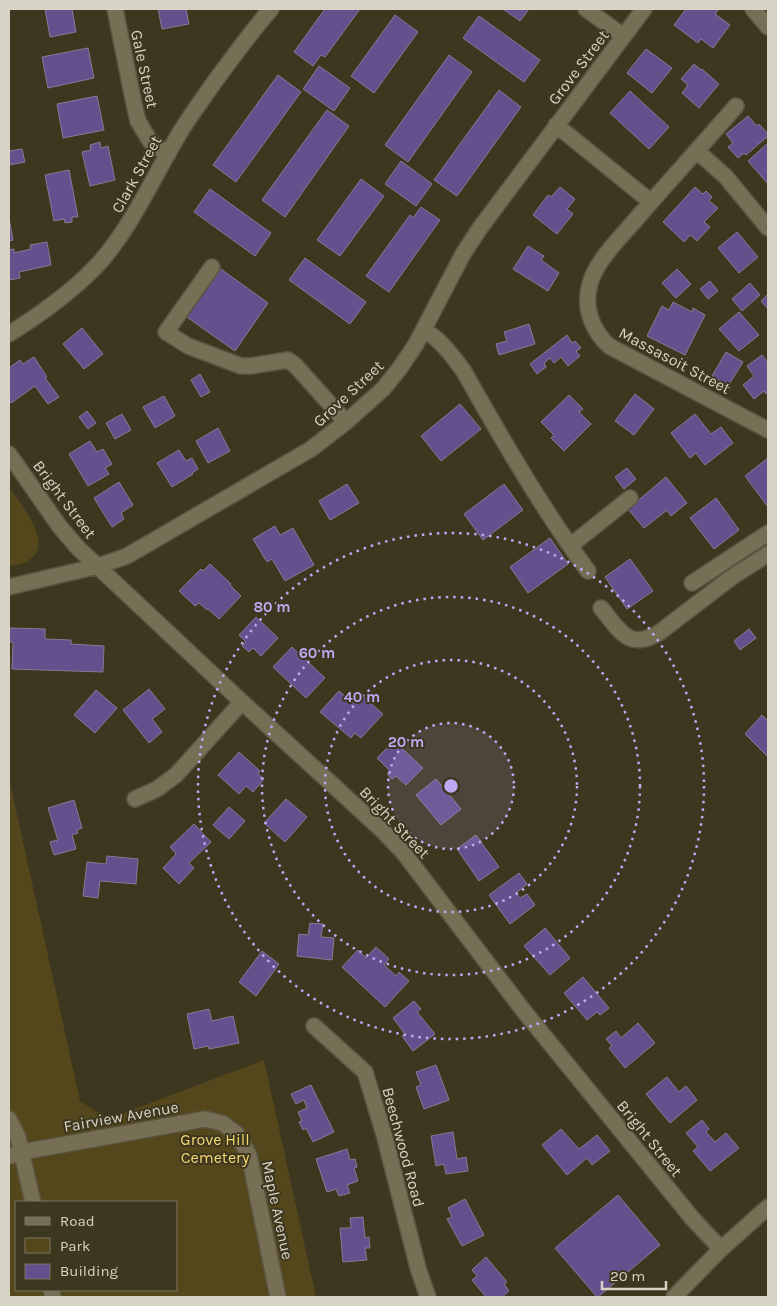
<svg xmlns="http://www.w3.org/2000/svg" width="777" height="1306" font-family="Karla,sans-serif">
  <rect width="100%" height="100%" fill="#3e3720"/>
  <path fill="#54471b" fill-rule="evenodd" d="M 9,487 C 20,504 56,544 28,561 C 22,565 15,565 9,566 Z
    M 9,778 L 80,1101 L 108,1119 L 264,1060 L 316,1297 L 9,1297 ZM 16,1202 L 176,1202 L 176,1290 L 16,1290 Z"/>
  <path fill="#64508d" stroke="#837c95" d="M 45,9 L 72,9 L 76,32 L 50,37 Z
    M 158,9 L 186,9 L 189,24 L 162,29 Z
    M 325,9 L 360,9 L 325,57 L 321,55 L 313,66 L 294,52 Z
    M 503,9 L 529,9 L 520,21 Z
    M 686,9 L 719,9 L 715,14 L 730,25 L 713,48 L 701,39 L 698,43 L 674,25 Z
    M 395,15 L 418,32 L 374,93 L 351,76 Z
    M 479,16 L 540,60 L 524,82 L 463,38 Z
    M 88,48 L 94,78 L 48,88 L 42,57 Z
    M 646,49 L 672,68 L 652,93 L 627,73 Z
    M 449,55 L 472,72 L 408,162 L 385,145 Z
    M 694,64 L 701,70 L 702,69 L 719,84 L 699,108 L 682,93 L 688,85 L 681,79 Z
    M 319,66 L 350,88 L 334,111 L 303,89 Z
    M 278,75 L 301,92 L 236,182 L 213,165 Z
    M 499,90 L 521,107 L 457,196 L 434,180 Z
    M 630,91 L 669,127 L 649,149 L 610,113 Z
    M 97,96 L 104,130 L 63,138 L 57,104 Z
    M 327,110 L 349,126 L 285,217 L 262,200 Z
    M 748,116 L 757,126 L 759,124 L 768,134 L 768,136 L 746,155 L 744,153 L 738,158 L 728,147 L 733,143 L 726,134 Z
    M 100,142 L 101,148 L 108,146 L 115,180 L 90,186 L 82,152 L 91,150 L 90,145 Z
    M 768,143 L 768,184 L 748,161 Z
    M 22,149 L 25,162 L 9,165 L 9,151 Z
    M 401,161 L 432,184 L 416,206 L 385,184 Z
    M 69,170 L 78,217 L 72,217 L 72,222 L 65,223 L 64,219 L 54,221 L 45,175 Z
    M 361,179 L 384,196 L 340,256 L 317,240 Z
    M 560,187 L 575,199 L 567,209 L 573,214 L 557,234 L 533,215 L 548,195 L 551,197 Z
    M 695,187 L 703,194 L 706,191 L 712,197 L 709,201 L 718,208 L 704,222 L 710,227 L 697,241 L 690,235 L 684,242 L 663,222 Z
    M 210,189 L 271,233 L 255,256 L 194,212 Z
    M 421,207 L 440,220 L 389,292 L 366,276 L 410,215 L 413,218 Z
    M 9,218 L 13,240 L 9,241 Z
    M 737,232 L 758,257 L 739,273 L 718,248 Z
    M 47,242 L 51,265 L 19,272 L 20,278 L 9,280 L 9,250 L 14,249 L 14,253 L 31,249 L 30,245 Z
    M 528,246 L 544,256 L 541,260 L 559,273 L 548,291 L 513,269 Z
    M 305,258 L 366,302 L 350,324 L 289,280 Z
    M 218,267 L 268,303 L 235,351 L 184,315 Z
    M 677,269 L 691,284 L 676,298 L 662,283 Z
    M 710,281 L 718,291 L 708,299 L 700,289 Z
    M 750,283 L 760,295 L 742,311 L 732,299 Z
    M 768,294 L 768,309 L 761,301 Z
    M 673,302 L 692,312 L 693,308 L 705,315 L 685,355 L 647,336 L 662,306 L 669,310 Z
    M 739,312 L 759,335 L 739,351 L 719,329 Z
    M 529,324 L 535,344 L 499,355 L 496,344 L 507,341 L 504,332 Z
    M 82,328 L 103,354 L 84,369 L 63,344 Z
    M 567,335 L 572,343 L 575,341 L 581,348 L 576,351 L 580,356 L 568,366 L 561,357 L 554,363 L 550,358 L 544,363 L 546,367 L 537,374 L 530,364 Z
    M 726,352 L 743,362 L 728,386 L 712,376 Z
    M 762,355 L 768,363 L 768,392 L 766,394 L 764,391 L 754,399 L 743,385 L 754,376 L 747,366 Z
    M 34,357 L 47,377 L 45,378 L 59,397 L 48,404 L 35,386 L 11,403 L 9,400 L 9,375 L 10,374 L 9,372 L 9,368 L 20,360 L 23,364 Z
    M 200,374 L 210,392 L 201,397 L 191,380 Z
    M 635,394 L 654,409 L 634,435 L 615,421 Z
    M 569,395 L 583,409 L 579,412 L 591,424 L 564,451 L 551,438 L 554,435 L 541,422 Z
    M 164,396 L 175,416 L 155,428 L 143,407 Z
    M 460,404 L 481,429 L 441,461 L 421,436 Z
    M 87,411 L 96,423 L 88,429 L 79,417 Z
    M 122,414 L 131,430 L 115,439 L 106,423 Z
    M 695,414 L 711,434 L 721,427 L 733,443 L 705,465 L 696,453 L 690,458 L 671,433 Z
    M 218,428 L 230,451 L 208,463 L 196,441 Z
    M 90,441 L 97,452 L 103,449 L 112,464 L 105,468 L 109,474 L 88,486 L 69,454 Z
    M 179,450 L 186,461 L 192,458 L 198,469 L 192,473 L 193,474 L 172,487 L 157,463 Z
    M 768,458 L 768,507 L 745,476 Z
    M 627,468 L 636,479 L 624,489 L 615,477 Z
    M 666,477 L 687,503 L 671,516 L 667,510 L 644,528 L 628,509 Z
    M 119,482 L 133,505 L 121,513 L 124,519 L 112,527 L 94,498 Z
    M 347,484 L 359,503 L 330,520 L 319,501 Z
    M 504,484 L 523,510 L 483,540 L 464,514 Z
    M 716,498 L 739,530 L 714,549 L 690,518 Z
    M 275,526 L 280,535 L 293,528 L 314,565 L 285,581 L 272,559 L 267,562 L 253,539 Z
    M 550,538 L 568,564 L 528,593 L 510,567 Z
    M 630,559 L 653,591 L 627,609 L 605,577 Z
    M 210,564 L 231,584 L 230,585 L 241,596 L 219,619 L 208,609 L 207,610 L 199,603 L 195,606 L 179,591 L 201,569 L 203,571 Z
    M 256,617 L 278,638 L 261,656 L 253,648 L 249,652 L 242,646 L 246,642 L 239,635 Z
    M 10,628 L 45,629 L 45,639 L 71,640 L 71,644 L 104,646 L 103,672 L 12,669 L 13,642 L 9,642 Z
    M 749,629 L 756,638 L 740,650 L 734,641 Z
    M 292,647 L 325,678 L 306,698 L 273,667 Z
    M 149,689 L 165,709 L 152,719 L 162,732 L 149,743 L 123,710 Z
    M 96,690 L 117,708 L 95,733 L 74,715 Z
    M 339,691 L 353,703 L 360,694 L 383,714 L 361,738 L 355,733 L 351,738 L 320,712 Z
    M 762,715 L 768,721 L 768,757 L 745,734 Z
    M 394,741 L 423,768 L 406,785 L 396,776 L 392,779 L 387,774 L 390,771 L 377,758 Z
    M 239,752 L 260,771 L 258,774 L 264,779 L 253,792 L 246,786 L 239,794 L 218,775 Z
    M 436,779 L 461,809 L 441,825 L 416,795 Z
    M 286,799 L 307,817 L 285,842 L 264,823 Z
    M 74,800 L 82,828 L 77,830 L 78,833 L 72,835 L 76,849 L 54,855 L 50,842 L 58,840 L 48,808 Z
    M 229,807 L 245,821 L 229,839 L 213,825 Z
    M 194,824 L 211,842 L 189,863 L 194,868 L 179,884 L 163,868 L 176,854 L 170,847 Z
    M 476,835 L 499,867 L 479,881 L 457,849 Z
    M 107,856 L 138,859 L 136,884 L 100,881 L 98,898 L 83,896 L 87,862 L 106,864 Z
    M 519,873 L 527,884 L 516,893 L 520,898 L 527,894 L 535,905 L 510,924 L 489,895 Z
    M 310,923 L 323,924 L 321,937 L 334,938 L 332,960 L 297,956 L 299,934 L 308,935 Z
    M 545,928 L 570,958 L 550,975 L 524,946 Z
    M 376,947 L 389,959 L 384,965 L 396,976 L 399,972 L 409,981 L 385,1007 L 342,967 L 358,950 L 366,958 Z
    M 262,951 L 279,964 L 256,996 L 239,982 Z
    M 583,977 L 609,1008 L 600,1015 L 597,1012 L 587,1020 L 564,993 Z
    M 414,1001 L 421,1009 L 417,1012 L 435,1034 L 413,1051 L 402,1036 L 405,1034 L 393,1018 Z
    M 209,1009 L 212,1021 L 233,1016 L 239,1043 L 209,1049 L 208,1046 L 194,1049 L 187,1014 Z
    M 638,1023 L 655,1043 L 625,1068 L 609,1048 L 612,1046 L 606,1039 L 616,1031 L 621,1038 Z
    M 436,1065 L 449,1100 L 424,1109 L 416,1087 L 421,1085 L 416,1072 Z
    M 667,1077 L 679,1092 L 686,1086 L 697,1100 L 670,1123 L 646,1094 Z
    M 311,1085 L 334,1132 L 313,1142 L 306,1128 L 303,1130 L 299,1122 L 302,1121 L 298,1112 L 307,1108 L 304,1100 L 296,1104 L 291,1094 Z
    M 702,1120 L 709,1129 L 706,1132 L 715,1142 L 726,1133 L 739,1148 L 710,1171 L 693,1151 L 698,1147 L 686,1133 Z
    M 561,1129 L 579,1149 L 597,1135 L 610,1151 L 592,1165 L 587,1158 L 567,1175 L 542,1145 Z
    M 453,1132 L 457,1159 L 466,1157 L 468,1171 L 446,1174 L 444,1164 L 436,1166 L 431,1136 Z
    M 347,1149 L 350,1160 L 355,1159 L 357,1167 L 354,1168 L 358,1181 L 347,1185 L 350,1193 L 339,1196 L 336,1189 L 327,1192 L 316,1159 Z
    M 618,1195 L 660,1245 L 598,1297 L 597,1297 L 555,1248 Z
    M 465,1199 L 484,1235 L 462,1246 L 447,1219 L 452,1217 L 448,1208 Z
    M 363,1217 L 365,1238 L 369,1237 L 370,1248 L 365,1248 L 367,1260 L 343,1262 L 340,1228 L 351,1228 L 350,1218 Z
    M 486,1257 L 507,1282 L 504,1284 L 509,1291 L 502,1297 L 486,1297 L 472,1280 L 477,1276 L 472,1270 Z"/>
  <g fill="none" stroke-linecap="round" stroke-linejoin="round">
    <g stroke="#5a5440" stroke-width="18">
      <path id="minor" d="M 115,9 L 134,104 L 138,121 L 150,141 L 155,146 L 168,154
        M 586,9 L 623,36
        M 753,9 L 768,27
        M 736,106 C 704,143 671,179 638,217 C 622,236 593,263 589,288 C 584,310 593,331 609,346 L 768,430
        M 556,125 L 651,202
        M 697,151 L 726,177 L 768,228
        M 212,267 L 166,332 L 188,346 L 241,366 L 250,366 L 288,360 L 295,365 L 346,422
        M 424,330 C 441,340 451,354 463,370 C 502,439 541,507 588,571
        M 9,334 C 41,314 75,290 101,261 C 132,225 151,182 175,141 C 186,121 200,103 213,84 C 232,58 250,33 271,9
        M 9,454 L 60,527 L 78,548 L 242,702 L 382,830 L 403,852 L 523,1010 L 692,1218 L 721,1249
        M 570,546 L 630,498
        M 692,583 L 768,533
        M 9,587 L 98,566 L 127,556 L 311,449 L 346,422 L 383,389 L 400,368 L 416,344 L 463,254 L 480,228 L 644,9
        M 601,608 C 620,630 628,652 660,632 L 732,577 L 768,554
        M 135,799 L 157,789 L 176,775 L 242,702
        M 314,1026 L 365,1072 L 385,1138 L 418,1268 L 428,1297
        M 9,1119 L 18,1137 L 33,1202
        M 9,1156 L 22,1152 L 205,1119 L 222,1123 L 236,1133 L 249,1155 L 278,1297
        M 51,1290 L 53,1297
        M 674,1297 L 721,1249 L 768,1207"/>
    </g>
    <use href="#minor" stroke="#766f55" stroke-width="15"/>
  </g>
  <circle cx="451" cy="786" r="63" fill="#bfa9f4" fill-opacity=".12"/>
  <g fill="none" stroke="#bfa9f4" stroke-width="2.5" stroke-dasharray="2.5 5">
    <circle cx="451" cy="786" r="63"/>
    <circle cx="451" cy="786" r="126"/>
    <circle cx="451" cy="786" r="189"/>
    <circle cx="451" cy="786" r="253"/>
  </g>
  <g text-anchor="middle" stroke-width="4" stroke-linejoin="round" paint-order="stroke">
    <g font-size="16" fill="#d7d3c5" stroke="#3e3720">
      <text transform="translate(578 67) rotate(-53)" y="6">Grove Street</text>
      <text transform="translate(145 69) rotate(78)" y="6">Gale Street</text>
      <text transform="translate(136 174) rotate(-61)" y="6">Clark Street</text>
      <text transform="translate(675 360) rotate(28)" y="6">Massasoit Street</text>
      <text transform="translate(348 393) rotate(-43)" y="6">Grove Street</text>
      <text transform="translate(65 499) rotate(53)" y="6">Bright Street</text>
      <text transform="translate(395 822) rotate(46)" y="6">Bright Street</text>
      <text transform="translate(121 1116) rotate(-10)" y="6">Fairview Avenue</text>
      <text transform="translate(650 1138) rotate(51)" y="6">Bright Street</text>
      <text transform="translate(404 1147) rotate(75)" y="6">Beechwood Road</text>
      <text transform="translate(278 1210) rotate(78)" y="6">Maple Avenue</text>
    </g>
    <g font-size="16" fill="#f5d770" stroke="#3e3720">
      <text x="215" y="1145">Grove Hill<tspan x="215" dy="18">Cemetery</tspan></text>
    </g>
  </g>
  <circle cx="451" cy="786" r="8" fill="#bfa9f4" stroke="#3e3720" stroke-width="2.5"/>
  <g font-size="15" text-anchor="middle" font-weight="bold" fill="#bfa9f4" stroke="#3e3720" stroke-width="4" stroke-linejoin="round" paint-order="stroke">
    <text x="272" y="612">80 m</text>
    <text x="317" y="658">60 m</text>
    <text x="362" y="702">40 m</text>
    <text x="406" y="747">20 m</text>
  </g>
  <rect width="777" height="1306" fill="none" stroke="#d7d3c5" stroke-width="20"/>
  <rect x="15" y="1201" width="162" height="90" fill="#3e3720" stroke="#7b7562"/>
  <rect x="25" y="1217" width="25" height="8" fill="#766f55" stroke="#7b7562"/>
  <text x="60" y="1226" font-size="15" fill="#d7d3c5">Road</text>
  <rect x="25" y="1238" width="25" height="15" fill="#54471b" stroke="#7b7562"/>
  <text x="60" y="1251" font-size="15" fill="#d7d3c5">Park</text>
  <rect x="25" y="1264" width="25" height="15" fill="#64508d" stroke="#7b7562"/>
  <text x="60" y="1276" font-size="15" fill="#d7d3c5">Building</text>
  <path d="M602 1281v8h64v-8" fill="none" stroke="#d7d3c5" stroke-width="2.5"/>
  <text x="610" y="1281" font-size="15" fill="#d7d3c5" stroke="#3e3720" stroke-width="4" paint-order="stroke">20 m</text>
</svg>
